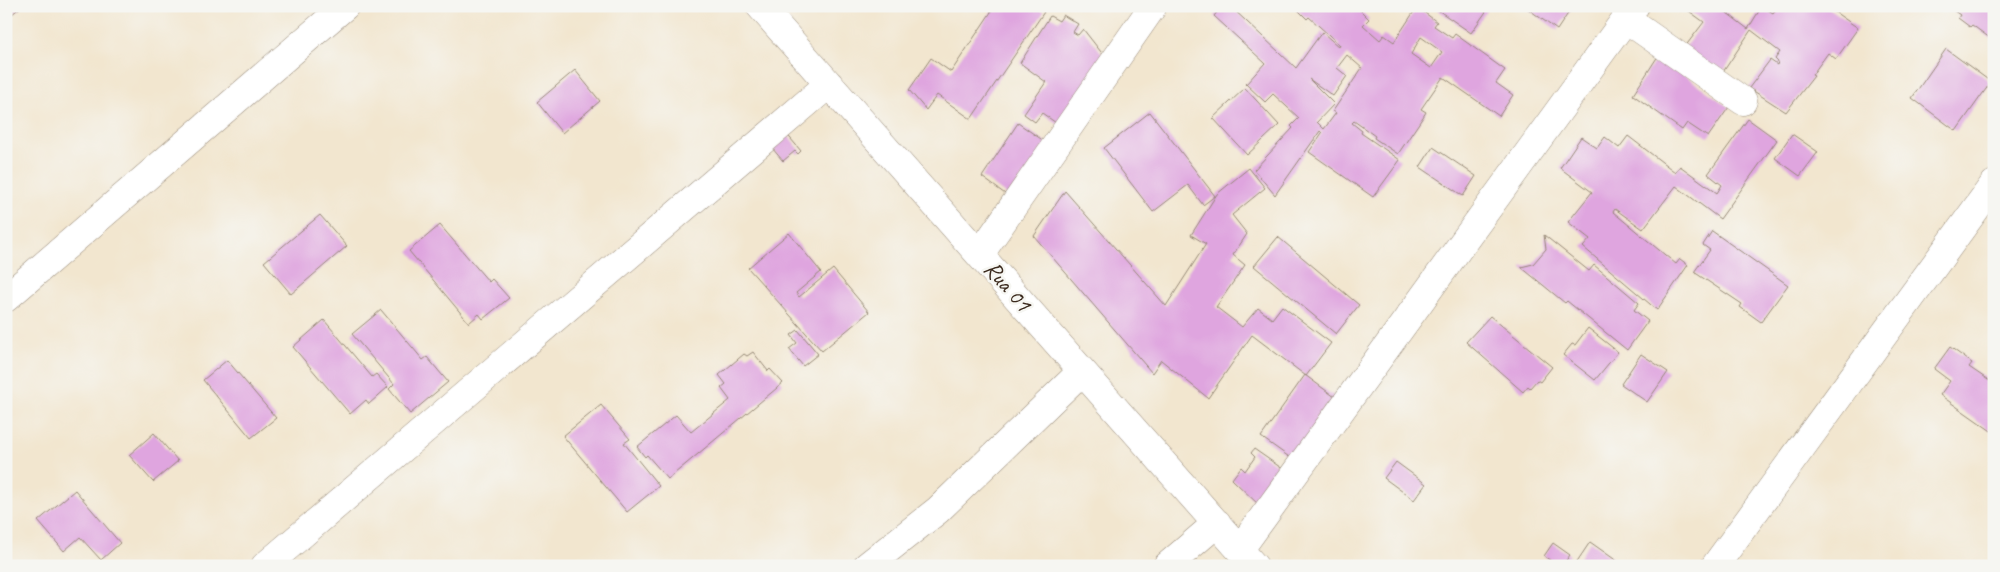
<svg xmlns="http://www.w3.org/2000/svg" width="2000" height="572" font-family="Caveat,sans-serif">
  <rect width="100%" height="100%" fill="#f6f6f2"/>
  <filter id="ink" filterUnits="userSpaceOnUse"><feTurbulence type="fractalNoise" baseFrequency=".02" numOctaves="2"/><feDisplacementMap in="SourceGraphic" scale="10" xChannelSelector="R" yChannelSelector="G"/><feConvolveMatrix kernelMatrix="1 2 1 2 8 2 1 2 1" color-interpolation-filters="sRGB"/></filter>
  <filter id="wash" filterUnits="userSpaceOnUse"><feTurbulence type="fractalNoise" baseFrequency=".0096" numOctaves="4" result="noise"/><feDisplacementMap in="SourceGraphic" scale="20" xChannelSelector="R" yChannelSelector="G"/><feGaussianBlur stdDeviation="1.12" result="paint"/><feColorMatrix in="noise" values="0 0 0 0 0 0 0 0 0 0 0 0 0 0 0 0 0 1.4 0 .05"/><feComposite in="paint" operator="in"/></filter>
  <g filter="url(#wash)">
    <rect width="100%" height="100%" fill="#f2e6cf"/>
    <g id="blocks">
      <path fill="#dfa5df" fill-rule="evenodd" d="M 6,6 L 22,6 L 6,19 Z
        M 995,6 L 1036,6 L 1044,12 L 971,119 L 937,95 L 926,110 L 909,90 L 931,58 L 951,72 Z
        M 1222,6 L 1230,6 L 1296,68 L 1322,32 L 1339,47 L 1340,45 L 1309,17 L 1307,19 L 1294,6 L 1356,6 L 1369,19 L 1363,25 L 1380,40 L 1384,35 L 1394,42 L 1417,7 L 1437,22 L 1434,26 L 1452,38 L 1455,34 L 1505,70 L 1496,83 L 1513,95 L 1499,116 L 1443,77 L 1421,109 L 1426,112 L 1423,117 L 1398,154 L 1374,138 L 1375,136 L 1354,121 L 1352,123 L 1362,131 L 1361,133 L 1400,160 L 1373,197 L 1309,152 L 1322,133 L 1320,131 L 1275,195 L 1254,170 L 1293,128 L 1291,126 L 1299,118 L 1273,94 L 1265,102 L 1246,84 L 1265,63 L 1214,16 ZM 1421,37 L 1442,52 L 1431,68 L 1411,54 ZM 1347,55 L 1362,68 L 1333,111 L 1336,113 L 1324,129 L 1317,122 L 1334,104 L 1309,79 L 1333,96 L 1347,76 L 1337,68 Z
        M 1432,6 L 1490,6 L 1471,33 Z
        M 1524,6 L 1573,6 L 1557,30 Z
        M 1682,6 L 1718,6 L 1748,29 L 1762,6 L 1773,13 L 1778,6 L 1826,6 L 1858,28 L 1836,59 L 1828,53 L 1812,75 L 1814,76 L 1786,112 L 1749,88 L 1770,60 L 1777,65 L 1778,62 L 1775,59 L 1780,52 L 1751,30 L 1721,75 L 1684,48 L 1704,22 Z
        M 1951,6 L 1994,6 L 1994,41 L 1972,25 L 1970,27 L 1958,18 L 1960,15 L 1950,8 Z
        M 1063,15 L 1078,24 L 1073,32 L 1078,35 L 1083,29 L 1112,66 L 1066,130 L 1042,113 L 1035,122 L 1024,114 L 1046,82 L 1020,63 L 1050,16 L 1059,21 Z
        M 1946,49 L 1991,82 L 1956,131 L 1912,98 Z
        M 1658,56 L 1729,107 L 1708,137 L 1687,123 L 1682,130 L 1633,95 Z
        M 575,70 L 600,101 L 562,133 L 537,102 Z
        M 1245,88 L 1279,125 L 1247,155 L 1213,118 Z
        M 1150,112 L 1215,196 L 1203,205 L 1188,185 L 1153,212 L 1104,148 Z
        M 1748,119 L 1777,140 L 1720,219 L 1676,186 L 1643,229 L 1615,209 L 1613,212 L 1676,264 L 1680,259 L 1688,265 L 1657,310 L 1583,247 L 1590,239 L 1568,222 L 1592,192 L 1560,168 L 1581,137 L 1597,148 L 1605,137 L 1619,148 L 1628,136 L 1675,172 L 1680,166 L 1717,193 L 1722,185 L 1708,174 Z
        M 1018,123 L 1054,148 L 1016,202 L 982,177 Z
        M 785,132 L 801,151 L 798,154 L 795,151 L 783,161 L 772,148 Z
        M 1792,134 L 1818,152 L 1800,176 L 1775,158 Z
        M 1433,147 L 1476,176 L 1463,196 L 1420,167 Z
        M 1249,168 L 1265,188 L 1232,215 L 1247,234 L 1233,255 L 1245,265 L 1216,307 L 1242,327 L 1258,308 L 1272,319 L 1282,306 L 1331,343 L 1306,376 L 1252,335 L 1208,398 L 1161,360 L 1152,373 L 1034,236 L 1065,191 L 1166,306 L 1206,244 L 1191,235 L 1217,194 Z
        M 320,215 L 347,246 L 291,294 L 264,262 Z
        M 440,225 L 489,282 L 492,279 L 509,298 L 483,319 L 479,314 L 469,323 L 409,251 Z
        M 1712,231 L 1788,285 L 1761,322 L 1740,307 L 1742,304 L 1694,272 L 1710,250 L 1703,245 Z
        M 789,233 L 821,272 L 796,293 L 799,297 L 833,269 L 869,312 L 822,351 L 748,268 Z
        M 1544,235 L 1589,271 L 1594,265 L 1639,303 L 1634,310 L 1648,321 L 1627,350 L 1567,301 L 1565,303 L 1521,267 L 1533,264 L 1546,249 Z
        M 1278,237 L 1359,305 L 1336,334 L 1254,266 Z
        M 381,310 L 423,360 L 427,357 L 448,382 L 410,414 L 389,389 L 394,384 L 352,334 Z
        M 1490,316 L 1552,367 L 1540,382 L 1537,380 L 1530,388 L 1528,386 L 1523,392 L 1466,342 Z
        M 324,320 L 372,377 L 376,374 L 388,387 L 369,404 L 366,400 L 350,414 L 293,347 Z
        M 1588,328 L 1618,352 L 1595,380 L 1563,355 L 1572,344 L 1575,345 Z
        M 798,330 L 818,354 L 803,366 L 789,349 L 797,343 L 791,335 Z
        M 1950,347 L 1972,363 L 1969,367 L 1994,384 L 1994,433 L 1940,395 L 1950,381 L 1934,369 Z
        M 753,352 L 768,371 L 770,369 L 783,383 L 668,479 L 647,455 L 645,457 L 637,447 L 676,415 L 691,432 L 730,400 L 721,388 L 726,384 L 719,375 L 744,354 L 747,356 Z
        M 1641,354 L 1668,372 L 1647,402 L 1621,384 Z
        M 227,360 L 276,418 L 251,438 L 203,380 Z
        M 1305,375 L 1343,403 L 1299,464 L 1261,437 Z
        M 601,405 L 630,439 L 624,443 L 659,486 L 627,512 L 563,436 Z
        M 154,433 L 178,461 L 153,482 L 129,455 Z
        M 1254,449 L 1290,474 L 1263,509 L 1232,479 L 1241,467 L 1245,471 L 1255,457 L 1251,453 Z
        M 1396,462 L 1426,484 L 1414,500 L 1384,478 Z
        M 75,490 L 120,543 L 101,560 L 80,537 L 64,551 L 38,521 Z
        M 1590,542 L 1624,566 L 1574,566 Z
        M 1553,543 L 1570,555 L 1562,566 L 1558,566 L 1544,556 Z"/>
    </g>
  </g>
  <g filter="url(#ink)">
    <use href="#blocks" fill-opacity="0" stroke="#968876" stroke-width="1"/>
    <g fill="none" stroke-linecap="round" stroke-linejoin="round">
      <g stroke="#968876" stroke-width="29">
        <path id="minor" d="M 760,6 L 1254,566
          M 1626,19 L 1743,101
          M 980,254 L 1153,6
          M 6,298 L 345,6
          M 1240,549 L 1635,6
          M 265,566 L 829,84
          M 867,566 L 938,510 L 1082,371
          M 1167,566 L 1217,523
          M 1715,566 L 1994,184"/>
      </g>
      <use href="#minor" stroke="#fff" stroke-width="28"/>
    </g>
  </g>
  <g text-anchor="middle" stroke-width="5" stroke-linejoin="round" paint-order="stroke">
    <g font-size="24" fill="#3b2a1e" stroke="#f6f6f2">
      <text transform="translate(1008 286) rotate(49)" y="8">Rua 01</text>
    </g>
  </g>
  <rect width="2000" height="572" fill="none" stroke="#f6f6f2" stroke-width="25"/>
</svg>
